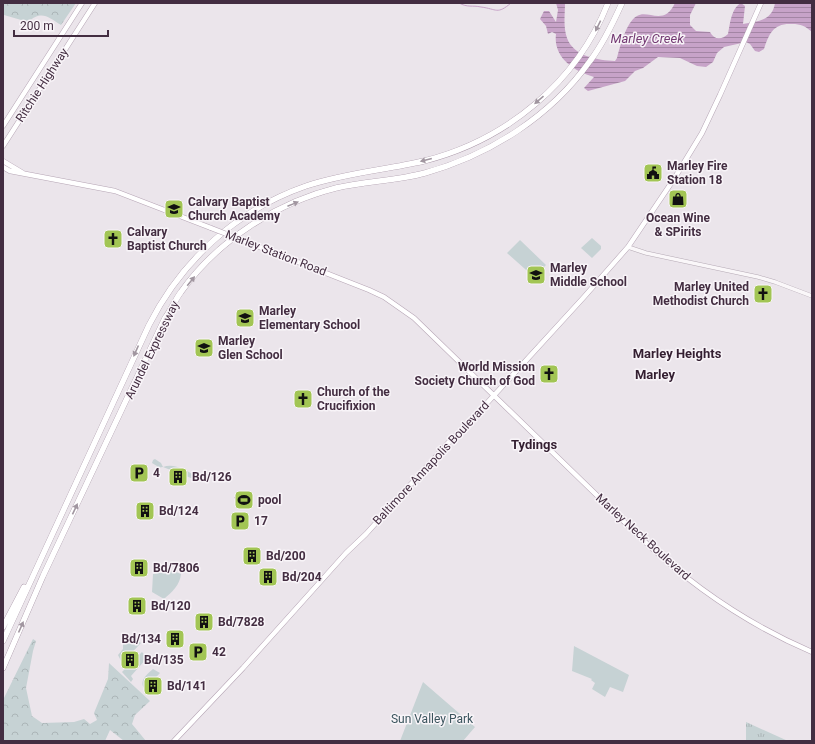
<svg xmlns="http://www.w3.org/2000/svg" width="815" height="744" font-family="Roboto,sans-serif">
  <defs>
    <pattern id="grass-tufts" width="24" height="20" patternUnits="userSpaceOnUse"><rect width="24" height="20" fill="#c6d2d4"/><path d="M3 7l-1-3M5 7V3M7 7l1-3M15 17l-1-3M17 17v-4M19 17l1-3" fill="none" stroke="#abb5b7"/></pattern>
    <pattern id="forest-crowns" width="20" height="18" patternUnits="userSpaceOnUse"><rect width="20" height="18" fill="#c6d2d4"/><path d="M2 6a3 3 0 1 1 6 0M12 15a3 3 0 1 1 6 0" fill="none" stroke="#abb5b7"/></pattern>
    <pattern id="water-rules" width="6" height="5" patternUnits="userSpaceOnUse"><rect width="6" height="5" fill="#c7a3c8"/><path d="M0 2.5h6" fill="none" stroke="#a385a4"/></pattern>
  </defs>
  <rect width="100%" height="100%" fill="#ebe5eb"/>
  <path fill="url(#grass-tufts)" d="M 746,722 L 788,741 L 746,741 Z"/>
  <path fill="url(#forest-crowns)" d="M 3,3 L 76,3 L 61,25 C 48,17 42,10 28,22 L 4,15 Z
    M 33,639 L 36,641 L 33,651 L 26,688 L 32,716 L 42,723 L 74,722 L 84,719 L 90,724 L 97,720 L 94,713 L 108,679 L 109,663 L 150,701 L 135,715 L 132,724 L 146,741 L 124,741 L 110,730 L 105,741 L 3,741 L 3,700 Z"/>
  <path fill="#c6d2d4" d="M 592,238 L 601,246 L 601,249 L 592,258 L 581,248 Z
    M 520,240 L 546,265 L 534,277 L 507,253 Z
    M 286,310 L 296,310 L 295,318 L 286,317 Z
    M 155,459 L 161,463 L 163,467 C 174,463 186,470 195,476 L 196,480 L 163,467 L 156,468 L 157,466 L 152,463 L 153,460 Z
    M 173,571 L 181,574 C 180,585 172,592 164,599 L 152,592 L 153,574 Z
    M 123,635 L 135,639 L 141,643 L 122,663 L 118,655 L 123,649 Z
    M 574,646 L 629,675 L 623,692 L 610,687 L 605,697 L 592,689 L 595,683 L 591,680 L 592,679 L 572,671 Z
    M 142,652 L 147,658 L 131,676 L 133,679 L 131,682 L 122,672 Z
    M 153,669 L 160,673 L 145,689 C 138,682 147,674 153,669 Z
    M 423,682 L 475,727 L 463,741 L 400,741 Z"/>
  <path fill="url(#water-rules)" d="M 556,3 L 565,3 C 565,14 563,27 567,38 C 574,57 598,60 615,61 L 617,58 C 620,47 626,22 637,16 C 648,9 664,27 675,3 L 696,3 L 690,15 L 690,25 L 696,31 L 710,32 C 714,40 722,40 728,34 C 730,25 731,8 741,3 L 745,6 L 743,24 C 758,21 772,21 775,3 L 812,3 L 812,32 C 805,26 801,24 792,24 C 773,23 769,34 764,49 L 759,52 L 755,51 L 750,44 L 746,42 L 724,47 L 717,53 L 713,62 L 706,67 L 697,66 L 680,58 L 658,57 L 643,68 L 635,71 L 625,81 L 588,91 L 584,88 L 594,77 C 573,71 553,57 556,34 L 552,32 L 548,34 L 546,26 L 540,19 L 544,11 L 549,11 L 556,22 L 558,10 Z
    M 237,493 L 252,499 L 250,505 L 244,505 L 234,498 Z"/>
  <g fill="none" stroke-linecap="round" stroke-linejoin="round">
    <path stroke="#c7a3c8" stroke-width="1" d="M 459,3 C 468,8 472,5 481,7 C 497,9 497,15 511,3"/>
    <g stroke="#b5aab5" stroke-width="4.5">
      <path id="minor" d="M 628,247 L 646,253 L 758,277 L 775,282 L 812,296"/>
    </g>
    <g stroke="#b6a5b5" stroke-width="5.5">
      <path id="major" d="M 3,126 L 82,3
        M 3,146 L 95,3
        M 3,161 L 23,173
        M 3,167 L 10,171 L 115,191 L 211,228
        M 247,242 L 369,290 L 384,297 L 414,318 L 643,540 C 693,587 749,625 812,652
        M 174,741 L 243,668 L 346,553 L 366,534 L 448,443 L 466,426 L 584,297 L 628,247 L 674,179 L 702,133 L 720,95 L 761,3"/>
    </g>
    <g stroke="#a18d9f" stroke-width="6">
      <path id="highway" d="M 3,627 L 24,587
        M 3,641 L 149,325 C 182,260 237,210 306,186 C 345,173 385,170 424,161 C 507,140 577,82 608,3
        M 3,668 L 43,576 L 165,318 C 171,310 175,300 181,292 C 217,241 276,203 336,188 C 365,181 396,181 425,173 C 490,155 551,116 590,61 C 603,44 613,23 622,3"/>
    </g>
    <use href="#minor" stroke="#faf7f9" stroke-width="3.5"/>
    <use href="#major" stroke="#fff" stroke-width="4.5"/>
    <use href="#highway" stroke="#fff" stroke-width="5.5"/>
    <g stroke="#b6a5b5" stroke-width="5.5" stroke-linecap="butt">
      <path id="major-bridge" d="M 211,228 L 247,242"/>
    </g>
    <use href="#major-bridge" stroke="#fff" stroke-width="4.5"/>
  </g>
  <defs><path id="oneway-solid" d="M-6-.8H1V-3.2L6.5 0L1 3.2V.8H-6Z"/></defs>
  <g fill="#a196a0">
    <use href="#oneway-solid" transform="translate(598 26) rotate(116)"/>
    <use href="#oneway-solid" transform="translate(539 100) rotate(139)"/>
    <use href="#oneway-solid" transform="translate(426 160) rotate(166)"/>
    <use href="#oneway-solid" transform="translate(293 204) rotate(-22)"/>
    <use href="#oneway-solid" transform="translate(191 281) rotate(-51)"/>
    <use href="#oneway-solid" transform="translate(136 351) rotate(114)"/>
    <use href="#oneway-solid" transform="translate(75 509) rotate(-65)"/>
    <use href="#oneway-solid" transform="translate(21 627) rotate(-66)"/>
  </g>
  <defs>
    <g id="civic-square" transform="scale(1)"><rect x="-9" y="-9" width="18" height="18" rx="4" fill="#a2c554" stroke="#f8f4f8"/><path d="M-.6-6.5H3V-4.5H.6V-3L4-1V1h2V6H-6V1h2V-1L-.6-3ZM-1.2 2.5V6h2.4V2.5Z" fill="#111"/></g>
    <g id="shop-square" transform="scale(1)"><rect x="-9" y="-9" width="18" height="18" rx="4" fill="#a2c554" stroke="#f8f4f8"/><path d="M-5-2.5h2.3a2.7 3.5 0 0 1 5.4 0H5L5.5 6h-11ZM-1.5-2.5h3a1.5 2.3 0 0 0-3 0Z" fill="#111"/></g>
    <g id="school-square" transform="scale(1)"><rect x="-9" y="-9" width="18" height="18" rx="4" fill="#a2c554" stroke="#f8f4f8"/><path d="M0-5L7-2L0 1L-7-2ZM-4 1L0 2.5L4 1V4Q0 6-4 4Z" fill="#111"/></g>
    <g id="church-square" transform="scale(1)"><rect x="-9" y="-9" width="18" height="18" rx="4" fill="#a2c554" stroke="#f8f4f8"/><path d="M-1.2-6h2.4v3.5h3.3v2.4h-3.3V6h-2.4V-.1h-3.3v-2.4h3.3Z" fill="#111"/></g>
    <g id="parking-square" transform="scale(1)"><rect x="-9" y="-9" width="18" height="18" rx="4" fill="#a2c554" stroke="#f8f4f8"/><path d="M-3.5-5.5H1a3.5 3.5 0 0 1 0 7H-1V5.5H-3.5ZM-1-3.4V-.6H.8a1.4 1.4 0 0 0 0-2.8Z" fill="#111"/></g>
    <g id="building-square" transform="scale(1)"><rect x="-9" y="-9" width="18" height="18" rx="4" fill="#a2c554" stroke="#f8f4f8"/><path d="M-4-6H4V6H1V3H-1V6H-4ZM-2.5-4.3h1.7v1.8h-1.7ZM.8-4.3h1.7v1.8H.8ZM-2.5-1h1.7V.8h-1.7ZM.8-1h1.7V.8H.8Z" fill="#111"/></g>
    <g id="stadium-square" transform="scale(1)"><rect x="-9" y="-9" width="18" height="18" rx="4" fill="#a2c554" stroke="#f8f4f8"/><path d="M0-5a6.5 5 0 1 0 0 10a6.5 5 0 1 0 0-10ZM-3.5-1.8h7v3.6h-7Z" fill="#111"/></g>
  </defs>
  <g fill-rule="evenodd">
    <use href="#civic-square" x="653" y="173"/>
    <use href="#shop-square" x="678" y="199"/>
    <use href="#school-square" x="174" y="209"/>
    <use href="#church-square" x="113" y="239"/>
    <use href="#school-square" x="536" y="275"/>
    <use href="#church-square" x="763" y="294"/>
    <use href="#school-square" x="245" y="318"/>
    <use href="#school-square" x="204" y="348"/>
    <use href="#church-square" x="549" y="374"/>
    <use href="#church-square" x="303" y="399"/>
    <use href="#parking-square" x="139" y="473"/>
    <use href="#building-square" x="178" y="477"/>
    <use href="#stadium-square" x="244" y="500"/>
    <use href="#building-square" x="145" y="511"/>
    <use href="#parking-square" x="240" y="521"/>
    <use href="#building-square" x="252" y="556"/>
    <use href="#building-square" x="139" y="568"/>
    <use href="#building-square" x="268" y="577"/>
    <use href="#building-square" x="137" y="606"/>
    <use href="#building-square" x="204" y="622"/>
    <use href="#building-square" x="175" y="639"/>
    <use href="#parking-square" x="198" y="652"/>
    <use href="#building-square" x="130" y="660"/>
    <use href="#building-square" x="153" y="686"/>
  </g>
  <g text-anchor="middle" stroke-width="3" stroke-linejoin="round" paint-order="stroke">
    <g font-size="12" fill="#432d41" stroke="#f8f4f8">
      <text transform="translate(42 85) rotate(-57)" y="4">Ritchie Highway</text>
      <text transform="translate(276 253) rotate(21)" y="4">Marley Station Road</text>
      <text transform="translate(152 350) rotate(-64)" y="4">Arundel Expressway</text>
      <text transform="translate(431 463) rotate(-47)" y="4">Baltimore Annapolis Boulevard</text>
      <text transform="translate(643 537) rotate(42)" y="4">Marley Neck Boulevard</text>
    </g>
    <g font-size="12" font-weight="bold" fill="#432d41" stroke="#f8f4f8" text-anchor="start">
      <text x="667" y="170">Marley Fire<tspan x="667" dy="14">Station 18</tspan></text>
      <text x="188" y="206">Calvary Baptist<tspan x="188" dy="14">Church Academy</tspan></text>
      <text x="678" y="222" text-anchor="middle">Ocean Wine<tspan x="678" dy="14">&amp; SPirits</tspan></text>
      <text x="127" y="236">Calvary<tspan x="127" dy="14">Baptist Church</tspan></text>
      <text x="550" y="272">Marley<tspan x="550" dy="14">Middle School</tspan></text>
      <text x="749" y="291" text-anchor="end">Marley United<tspan x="749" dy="14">Methodist Church</tspan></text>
      <text x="259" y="315">Marley<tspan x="259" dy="14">Elementary School</tspan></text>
      <text x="218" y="345">Marley<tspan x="218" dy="14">Glen School</tspan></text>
      <text x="535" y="371" text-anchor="end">World Mission<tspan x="535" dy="14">Society Church of God</tspan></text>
      <text x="317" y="396">Church of the<tspan x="317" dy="14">Crucifixion</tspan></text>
      <text x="153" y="477">4</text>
      <text x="192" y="481">Bd/126</text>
      <text x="258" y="504">pool</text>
      <text x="159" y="515">Bd/124</text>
      <text x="254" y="525">17</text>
      <text x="266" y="560">Bd/200</text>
      <text x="153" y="572">Bd/7806</text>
      <text x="282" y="581">Bd/204</text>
      <text x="151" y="610">Bd/120</text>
      <text x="218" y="626">Bd/7828</text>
      <text x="161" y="643" text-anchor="end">Bd/134</text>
      <text x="212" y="656">42</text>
      <text x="144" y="664">Bd/135</text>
      <text x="167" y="690">Bd/141</text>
    </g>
    <g font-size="12" fill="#3b545d" stroke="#f8f4f8">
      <text x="432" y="723">Sun Valley Park</text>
    </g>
    <g font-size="13" font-style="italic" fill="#743a73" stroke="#f8f4f8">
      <text x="647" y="43">Marley Creek</text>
    </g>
    <g font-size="13" font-weight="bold" fill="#341f31" stroke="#f8f4f8">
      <text x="677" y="358">Marley Heights</text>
      <text x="655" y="379">Marley</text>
      <text x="534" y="449">Tydings</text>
    </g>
  </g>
  <rect width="815" height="744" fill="none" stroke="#432d41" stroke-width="8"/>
  <path d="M14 30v6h94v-6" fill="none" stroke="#432d41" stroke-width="2"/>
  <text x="20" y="30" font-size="12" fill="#432d41" stroke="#f8f4f8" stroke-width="3" paint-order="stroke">200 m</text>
</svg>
